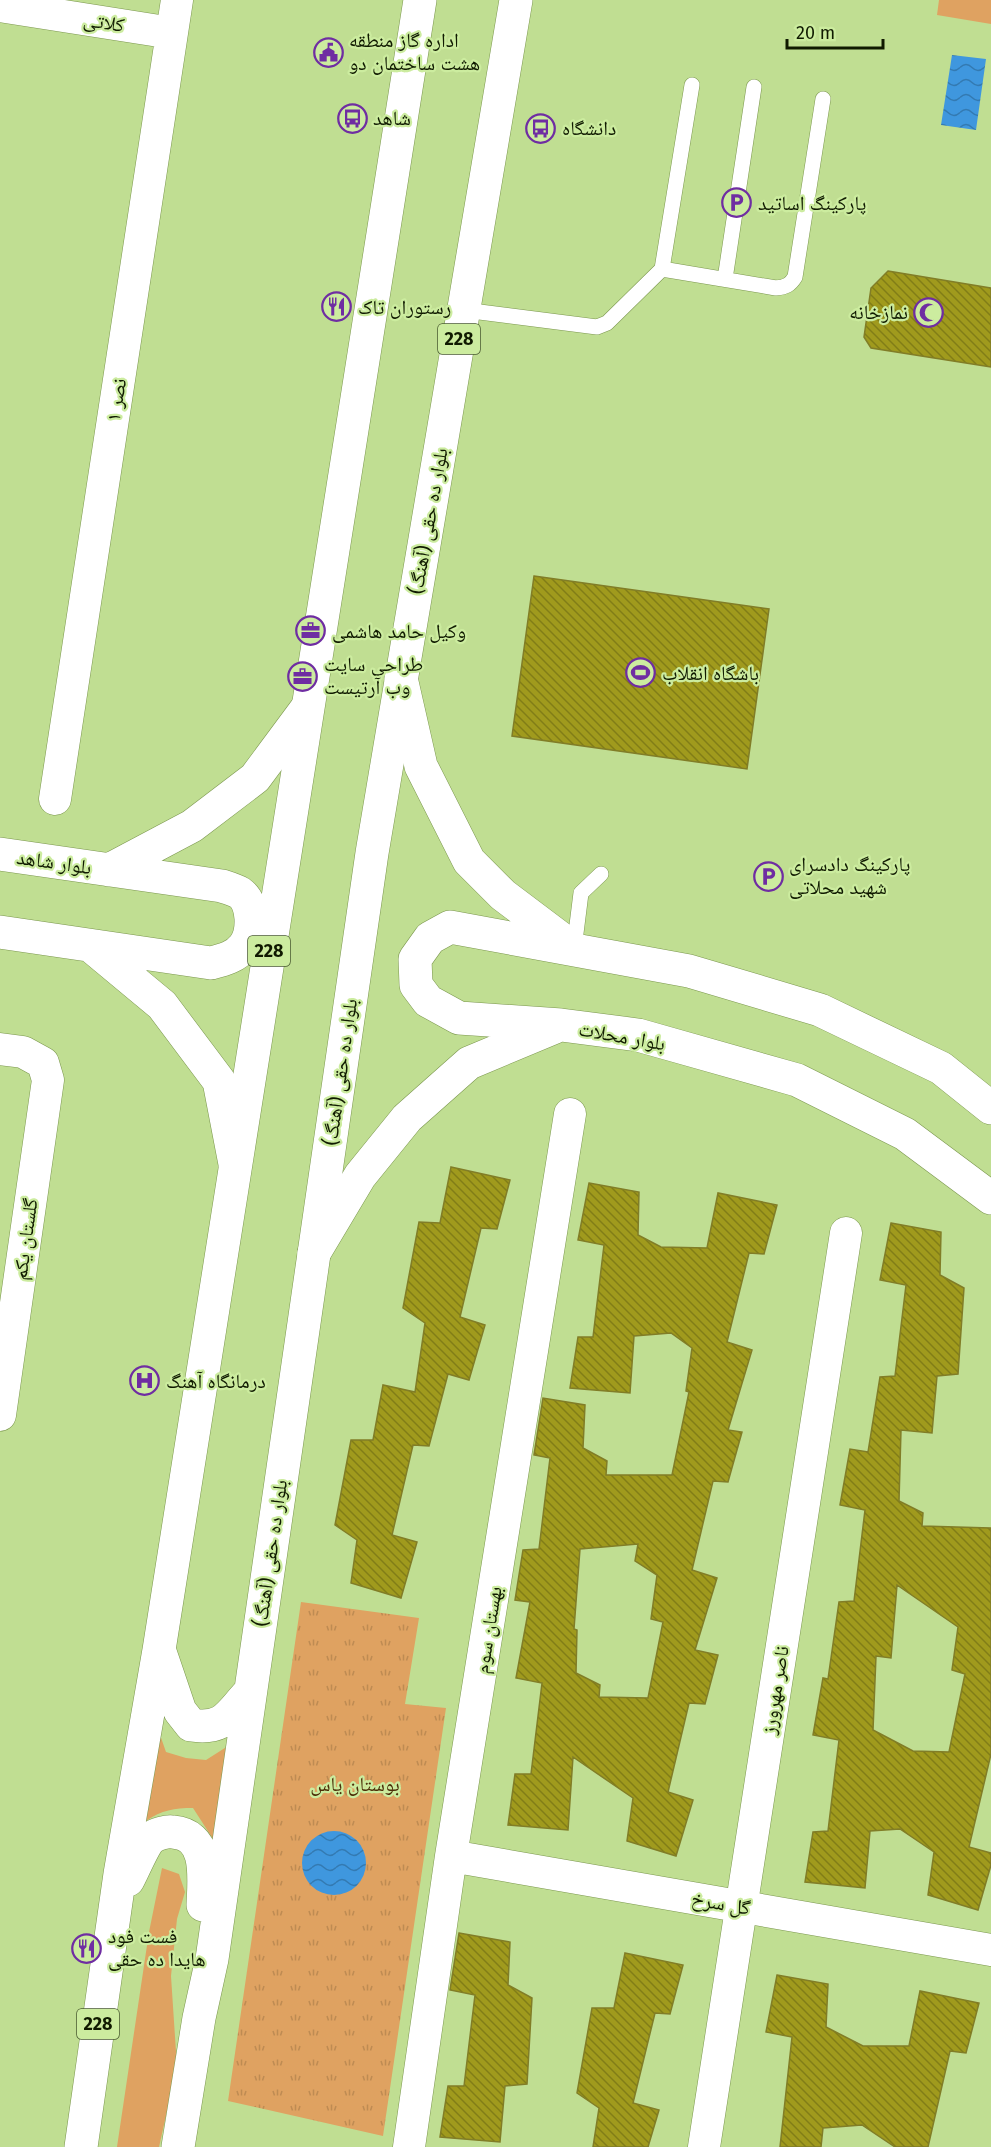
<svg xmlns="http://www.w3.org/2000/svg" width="991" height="2147" font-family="'Fira Sans','Noto Naskh Arabic',sans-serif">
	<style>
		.green { fill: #dfa261 }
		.park { fill: url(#park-tufts) }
		.water { fill: url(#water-waves) }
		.building { fill: url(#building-back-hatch); stroke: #817d27; stroke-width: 1.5; fill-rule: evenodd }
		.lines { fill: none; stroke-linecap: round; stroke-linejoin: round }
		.lane-casing { stroke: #7b974e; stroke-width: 16 }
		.street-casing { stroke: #7b974e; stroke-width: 33 }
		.secondary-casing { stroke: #7b974e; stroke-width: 34 }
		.primary-casing { stroke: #7b974e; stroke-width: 34 }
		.lane { stroke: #fff; stroke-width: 15 }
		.street { stroke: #fff; stroke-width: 32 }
		.secondary { stroke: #fff; stroke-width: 33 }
		.primary { stroke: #fff; stroke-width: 33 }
		.labels { text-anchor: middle; stroke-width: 4.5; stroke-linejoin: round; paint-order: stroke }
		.shield { fill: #ccec9f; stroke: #485930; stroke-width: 1.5 }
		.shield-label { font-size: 18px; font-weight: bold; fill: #101a00 }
		.street-label { font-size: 20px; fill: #101a00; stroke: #ccec9f }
		.poi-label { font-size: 20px; fill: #101a00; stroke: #ccec9f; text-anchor: start }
		.park-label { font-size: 20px; fill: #4c2d08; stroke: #ccec9f }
	</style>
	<defs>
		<pattern id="park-tufts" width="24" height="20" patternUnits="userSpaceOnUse" patternTransform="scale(1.5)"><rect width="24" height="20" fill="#dfa261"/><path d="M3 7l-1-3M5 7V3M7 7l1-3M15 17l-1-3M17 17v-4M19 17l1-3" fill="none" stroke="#be8b52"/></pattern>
		<pattern id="water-waves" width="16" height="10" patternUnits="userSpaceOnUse" patternTransform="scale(1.5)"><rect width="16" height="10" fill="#3f97de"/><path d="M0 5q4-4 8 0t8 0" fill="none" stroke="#337ab2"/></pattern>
		<pattern id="building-back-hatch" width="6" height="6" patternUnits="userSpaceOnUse" patternTransform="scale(1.5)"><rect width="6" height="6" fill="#a09a1d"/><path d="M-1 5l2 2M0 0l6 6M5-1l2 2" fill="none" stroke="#817d17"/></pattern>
	</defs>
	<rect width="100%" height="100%" fill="#c0de92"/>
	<path class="green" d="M939 0H991V24L937 15Z
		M159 1732 166 1752 186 1758 206 1760 228 1746 213 1839 193 1808C174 1808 162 1810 146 1821Z
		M162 1868 179 1874 185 1892 177 1919 171 1976 177 2067 159 2147H117L149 1932Z"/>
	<path class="park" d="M301 1602 419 1618 405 1704 446 1708 383 2136 228 2101Z"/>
	<path class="water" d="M952 55 986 59 976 130 941 125Z
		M302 1863a32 32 0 1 1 64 0a32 32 0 1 1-64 0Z"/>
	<path class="building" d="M888 271 991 288V367L871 348 864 337 871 288Z
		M534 576 769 609 747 769 512 736Z
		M451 1167 510 1180 497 1229 481 1228 460 1317 485 1325 469 1380 448 1374 429 1446 413 1445 392 1535 417 1542 401 1598 351 1583 357 1540 335 1525 351 1440H373L383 1385 415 1392 425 1323 403 1308 419 1222 440 1223Z
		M589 1183 639 1192 638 1235 661 1247 707 1248 718 1193 777 1205 764 1254 749 1253 727 1342 752 1350 728 1430 742 1432 728 1482 713 1481 692 1570 717 1578 695 1650 718 1655 705 1704 689 1703 668 1792 693 1800 676 1856 627 1841 633 1798 573 1757 568 1830 508 1825 515 1774H531L542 1683 516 1678 530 1602 515 1600 523 1550 539 1549 550 1458 534 1455 543 1398 585 1405 583 1448 607 1461 606 1475H672L689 1392 686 1391 692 1348 671 1333 634 1336 630 1393 570 1388 578 1337H593L604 1245 578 1240ZM638 1544 635 1561 657 1575 651 1619 663 1622 648 1698 599 1697 600 1685 576 1673 577 1630 574 1629 580 1549Z
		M891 1223 941 1232 940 1275 964 1288 958 1374 937 1376 932 1433 901 1430 899 1501 923 1513 922 1526 991 1528V1754L969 1847 991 1853V1865L978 1910 928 1895 934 1852 900 1829 870 1831 865 1888 805 1882 813 1832 828 1831 839 1740 813 1735 823 1678 828 1679 839 1602 854 1601 865 1510 840 1505 850 1449 868 1452 880 1377 895 1376 906 1285 880 1280ZM897 1585 958 1627 952 1670 965 1674 949 1752 913 1751 873 1730 876 1656 891 1658Z
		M459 1933 510 1942 508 1985 532 1998 527 2084 505 2086 500 2142 440 2137 448 2086H464L475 1995 450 1990Z
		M625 1953 683 1965 670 2014 655 2013 633 2103 659 2110 648 2147H593L599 2108 577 2093 592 2008H614Z
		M777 1975 828 1984 826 2027 863 2046H909L920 1991 979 2003 966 2053 950 2051 928 2147H895L862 2125 823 2128 821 2147H780L792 2037 766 2032Z"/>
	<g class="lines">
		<defs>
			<path id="lane" d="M662 269 776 288C786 287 790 285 795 277L823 99
				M725 279 754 87
				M464 310 597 327 607 323 662 269 692 85
				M574 949 581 893 601 874"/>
			<path id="street" d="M0 6 172 33
				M55 799 177 0
				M0 1049 23 1052 43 1063 48 1080 0 1415
				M451 1856 991 1950
				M409 2147 451 1856 570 1114
				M704 2147 846 1233"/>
			<path id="secondary" d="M401 678 421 766 469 861 503 895 568 944
				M0 854 222 886C228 888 235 890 240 893 254 903 254 933 244 946 236 957 223 960 211 963L0 932
				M109 870 192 826 255 778 307 708
				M91 946 162 1005 219 1081 235 1164
				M991 1108 941 1068 820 1010 689 971 450 927 430 938 415 959 416 985 428 1001 459 1018 561 1025 638 1035 797 1080 905 1134 991 1198
				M314 1253 360 1176 407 1118 469 1063 555 1027"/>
			<path id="primary" d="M160 1652 180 1711 191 1725C225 1730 228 1715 250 1692
				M128 1880C133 1871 144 1844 151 1838 156 1834 167 1831 173 1832 210 1835 204 1878 203 1905
				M81 2147 120 1874 159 1650 420 0
				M178 2147 199 2018 212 1959 372 853 516 0"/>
		</defs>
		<use href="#lane" class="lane-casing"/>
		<use href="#street" class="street-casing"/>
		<use href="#secondary" class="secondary-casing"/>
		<use href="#primary" class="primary-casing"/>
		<use href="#lane" class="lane"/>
		<use href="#street" class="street"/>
		<use href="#secondary" class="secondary"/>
		<use href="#primary" class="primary"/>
	</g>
	<defs>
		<symbol id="civic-ring" viewBox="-11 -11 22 22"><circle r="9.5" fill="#ccec9f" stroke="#6f2da2" stroke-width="1.5"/><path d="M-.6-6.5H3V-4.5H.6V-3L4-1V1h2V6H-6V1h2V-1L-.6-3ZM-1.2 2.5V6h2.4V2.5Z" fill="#6f2da2"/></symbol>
		<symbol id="bus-ring" viewBox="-11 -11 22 22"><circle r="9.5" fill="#ccec9f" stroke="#6f2da2" stroke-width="1.5"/><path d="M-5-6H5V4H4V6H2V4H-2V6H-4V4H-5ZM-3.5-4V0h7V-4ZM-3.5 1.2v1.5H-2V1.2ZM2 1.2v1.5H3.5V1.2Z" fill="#6f2da2"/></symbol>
		<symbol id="parking-ring" viewBox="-11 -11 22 22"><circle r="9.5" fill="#ccec9f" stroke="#6f2da2" stroke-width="1.5"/><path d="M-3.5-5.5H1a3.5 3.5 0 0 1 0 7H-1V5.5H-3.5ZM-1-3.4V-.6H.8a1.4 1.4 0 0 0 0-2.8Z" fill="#6f2da2"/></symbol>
		<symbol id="restaurant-ring" viewBox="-11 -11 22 22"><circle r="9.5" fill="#ccec9f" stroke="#6f2da2" stroke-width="1.5"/><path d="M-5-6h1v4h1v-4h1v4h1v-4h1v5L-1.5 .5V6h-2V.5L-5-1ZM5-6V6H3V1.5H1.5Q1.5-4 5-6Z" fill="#6f2da2"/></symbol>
		<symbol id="mosque-ring" viewBox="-11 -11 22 22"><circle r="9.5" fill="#ccec9f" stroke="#6f2da2" stroke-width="1.5"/><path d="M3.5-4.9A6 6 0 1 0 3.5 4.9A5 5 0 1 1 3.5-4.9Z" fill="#6f2da2"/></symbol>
		<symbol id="office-ring" viewBox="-11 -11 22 22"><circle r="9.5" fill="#ccec9f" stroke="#6f2da2" stroke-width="1.5"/><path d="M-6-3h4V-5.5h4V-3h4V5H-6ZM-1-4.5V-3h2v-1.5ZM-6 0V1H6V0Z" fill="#6f2da2"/></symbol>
		<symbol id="stadium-ring" viewBox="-11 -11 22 22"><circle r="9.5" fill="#ccec9f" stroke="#6f2da2" stroke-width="1.5"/><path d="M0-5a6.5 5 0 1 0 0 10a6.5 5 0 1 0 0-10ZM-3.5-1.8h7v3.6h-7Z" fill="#6f2da2"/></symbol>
		<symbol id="hospital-ring" viewBox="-11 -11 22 22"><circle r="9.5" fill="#ccec9f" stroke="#6f2da2" stroke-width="1.5"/><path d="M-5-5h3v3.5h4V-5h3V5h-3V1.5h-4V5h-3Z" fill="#6f2da2"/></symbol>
	</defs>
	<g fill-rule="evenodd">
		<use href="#civic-ring" x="312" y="36" width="33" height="33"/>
		<use href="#bus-ring" x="336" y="102" width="33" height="33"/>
		<use href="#bus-ring" x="524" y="112" width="33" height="33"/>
		<use href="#parking-ring" x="720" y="186" width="33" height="33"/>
		<use href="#restaurant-ring" x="320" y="290" width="33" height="33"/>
		<use href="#mosque-ring" x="912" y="296" width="33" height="33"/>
		<use href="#office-ring" x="294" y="614" width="33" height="33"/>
		<use href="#stadium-ring" x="624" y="656" width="33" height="33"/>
		<use href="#office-ring" x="286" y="660" width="33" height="33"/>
		<use href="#parking-ring" x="752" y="860" width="33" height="33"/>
		<use href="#hospital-ring" x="128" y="1364" width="33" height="33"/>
		<use href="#restaurant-ring" x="70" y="1932" width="33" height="33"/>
	</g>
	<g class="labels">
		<g class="shield">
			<rect x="438" y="324" width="42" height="30" rx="4.5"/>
			<rect x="248" y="936" width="42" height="30" rx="4.5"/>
			<rect x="77" y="2009" width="42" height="30" rx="4.5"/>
		</g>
		<g class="shield-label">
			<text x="459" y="345">228</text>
			<text x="269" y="957">228</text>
			<text x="98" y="2030">228</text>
		</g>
		<g class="street-label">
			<text transform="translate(104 22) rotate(9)" y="7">کلاتی</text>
			<text transform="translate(116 400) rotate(-81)" y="7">نصر ۱</text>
			<text transform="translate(428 521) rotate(-80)" y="7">بلوار ده حقی (آهنگ)</text>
			<text transform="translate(54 862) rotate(8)" y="7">بلوار شاهد</text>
			<text transform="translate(622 1036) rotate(10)" y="7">بلوار محلات</text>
			<text transform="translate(340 1072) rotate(-82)" y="7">بلوار ده حقی (آهنگ)</text>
			<text transform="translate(25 1239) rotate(-82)" y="7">گلستان یکم</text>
			<text transform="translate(270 1553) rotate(-82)" y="7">بلوار ده حقی (آهنگ)</text>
			<text transform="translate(488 1630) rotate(-81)" y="7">بهستان سوم</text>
			<text transform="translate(775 1690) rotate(-81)" y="7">ناصر مهرورز</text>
			<text transform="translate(721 1903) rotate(10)" y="7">گل سرخ</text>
		</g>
		<g class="poi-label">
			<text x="349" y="47">اداره گاز منطقه<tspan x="349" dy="23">هشت ساختمان دو</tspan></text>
			<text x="373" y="125">شاهد</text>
			<text x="562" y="135">دانشگاه</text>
			<text x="758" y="210">پارکینگ اساتید</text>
			<text x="358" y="314">رستوران تاک</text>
			<text x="908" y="319" text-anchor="end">نمازخانه</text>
			<text x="332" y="638">وکیل حامد هاشمی</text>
			<text x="324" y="671">طراحی سایت<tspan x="324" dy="23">وب آرتیست</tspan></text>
			<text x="662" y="680">باشگاه انقلاب</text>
			<text x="789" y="871">پارکینگ دادسرای<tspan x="789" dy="23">شهید محلاتی</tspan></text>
			<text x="166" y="1388">درمانگاه آهنگ</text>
			<text x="108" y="1943">فست فود<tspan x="108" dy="23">هایدا ده حقی</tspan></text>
		</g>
		<g class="park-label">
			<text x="355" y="1791">بوستان یاس</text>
		</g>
	</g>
	<path d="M787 39v9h96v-9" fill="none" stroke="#101a00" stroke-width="3"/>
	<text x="796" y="39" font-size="18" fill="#101a00" stroke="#ccec9f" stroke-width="4.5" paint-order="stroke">20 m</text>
</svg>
